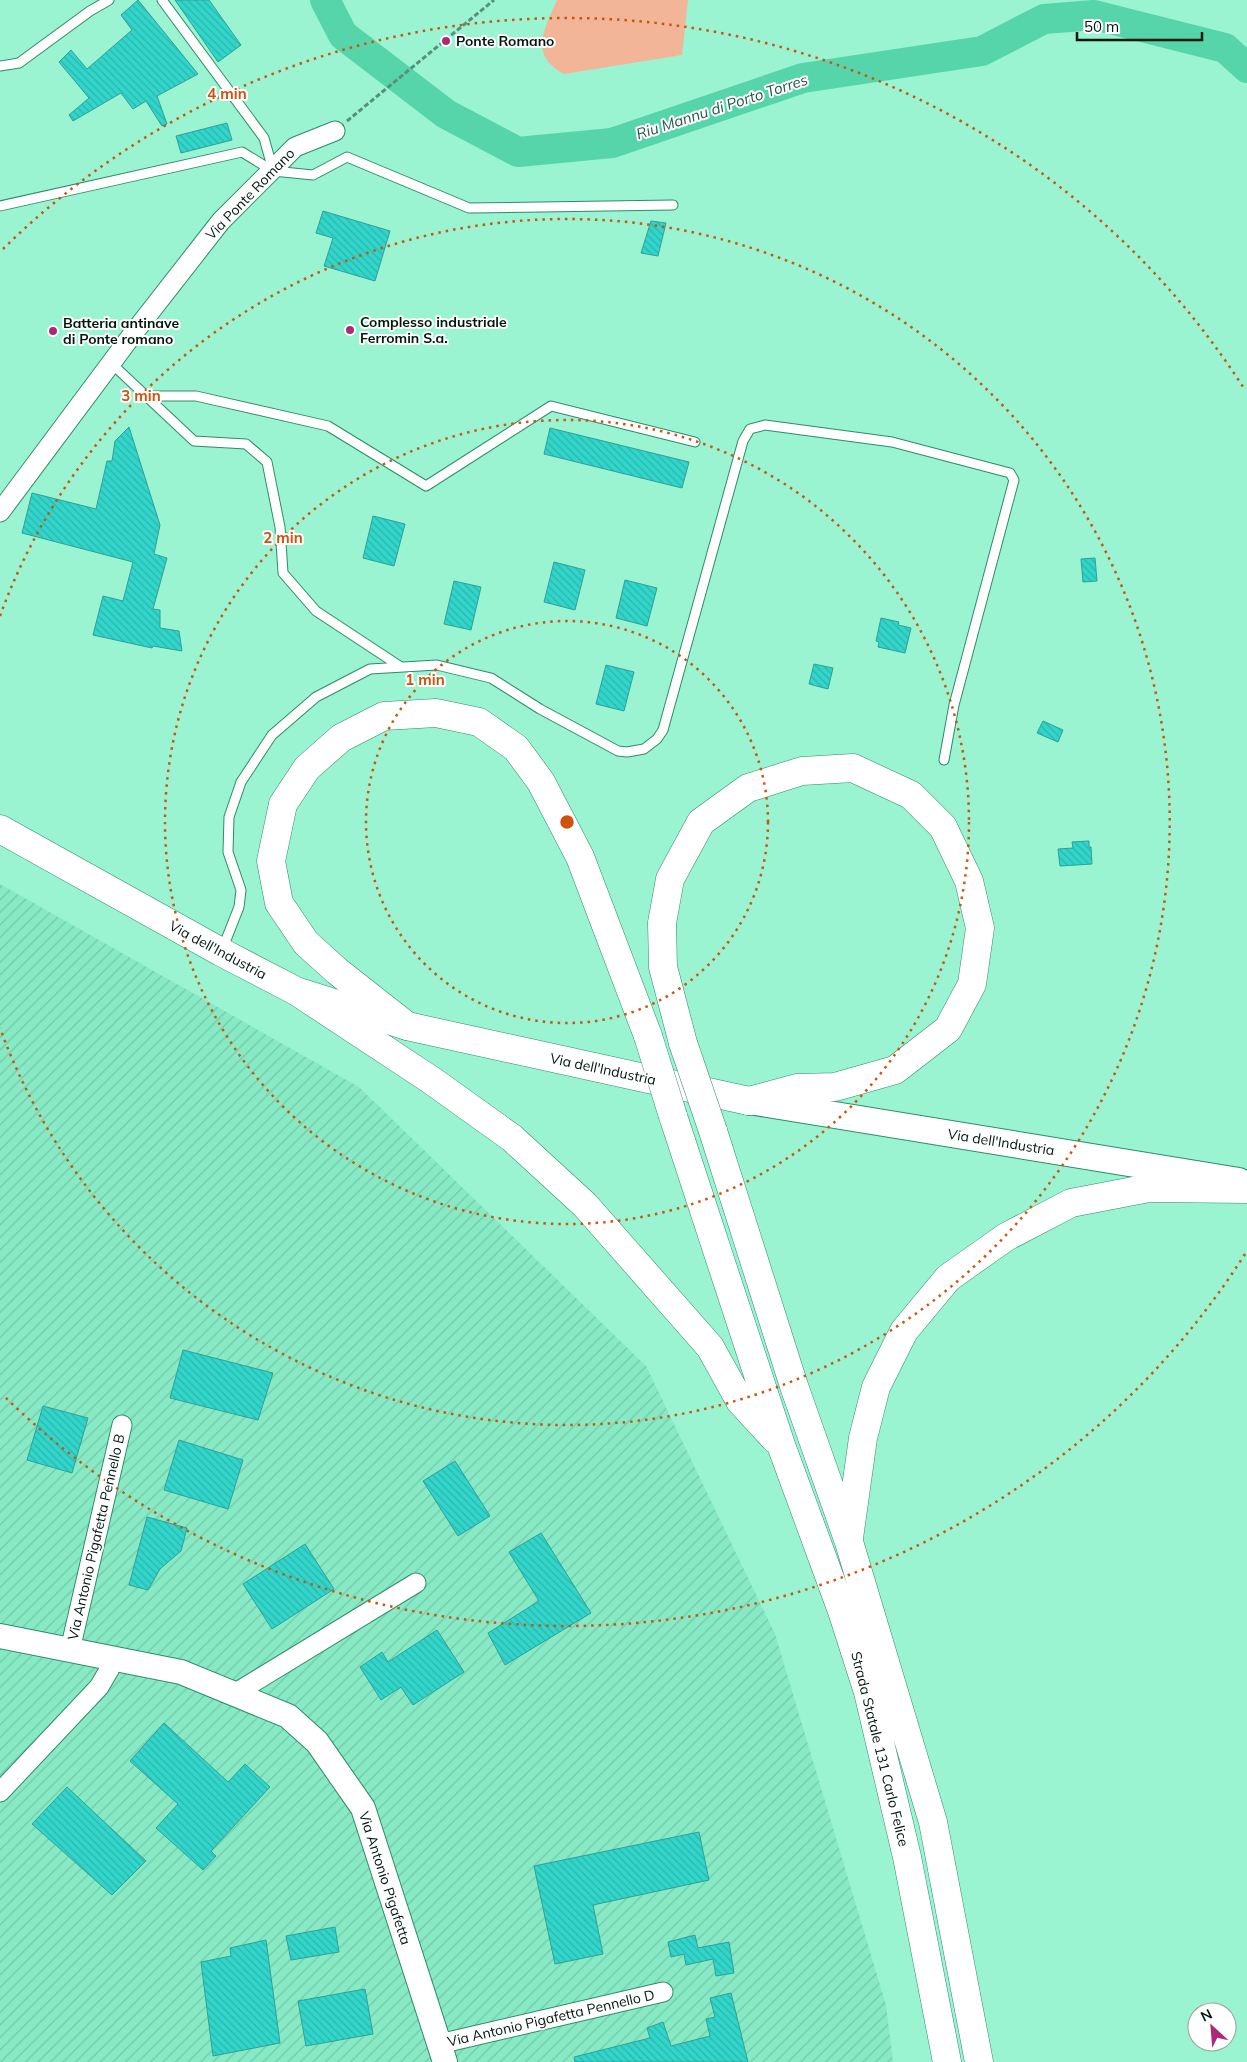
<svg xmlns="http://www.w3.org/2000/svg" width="1247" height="2062" font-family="Mulish,sans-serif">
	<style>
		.industrial { fill: url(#industrial-furrows) }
		.green { fill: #f2b597 }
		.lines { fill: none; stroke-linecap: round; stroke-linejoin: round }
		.river { stroke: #56d4aa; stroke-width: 30 }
		.building { fill: url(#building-back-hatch); stroke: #2fa098 }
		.service-casing { stroke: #2e8b6d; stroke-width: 11 }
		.minor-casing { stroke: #2e8b6d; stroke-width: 21 }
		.tertiary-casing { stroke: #2e8b6d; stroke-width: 26 }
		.secondary-casing { stroke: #2e8b6d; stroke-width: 28 }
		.primary-casing { stroke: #2e8b6d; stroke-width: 29 }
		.trunk-casing { stroke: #2e8b6d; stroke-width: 29 }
		.path { stroke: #55917a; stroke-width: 3; stroke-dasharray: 5 2.5; stroke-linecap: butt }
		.service { stroke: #fff; stroke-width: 9 }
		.minor { stroke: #fff; stroke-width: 19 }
		.tertiary { stroke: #fff; stroke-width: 24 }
		.secondary { stroke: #fff; stroke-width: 26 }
		.primary { stroke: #fff; stroke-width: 28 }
		.trunk { stroke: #fff; stroke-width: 28 }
		.trunk-bridge-casing { stroke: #2e8b6d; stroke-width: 29; stroke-linecap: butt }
		.trunk-bridge { stroke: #fff; stroke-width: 28 }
		.ring { fill: none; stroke: #d1520c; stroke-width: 2.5; stroke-dasharray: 2.5 5 }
		.poi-dot { fill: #aa2a79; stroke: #fff; stroke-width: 2 }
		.labels { text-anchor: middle; stroke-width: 4; stroke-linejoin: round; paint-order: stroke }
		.poi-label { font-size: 14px; font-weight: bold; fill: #00170e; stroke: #fff; text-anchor: start }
		.street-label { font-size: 14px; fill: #00170e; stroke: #fff }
		.water-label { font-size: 15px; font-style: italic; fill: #245745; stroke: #fff }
		.centre { fill: #d1520c; stroke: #fff; stroke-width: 2.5 }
		.ring-label { font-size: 15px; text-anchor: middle; font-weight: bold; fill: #d1520c; stroke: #fff; stroke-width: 4; stroke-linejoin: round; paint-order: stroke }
	</style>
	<defs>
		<pattern id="industrial-furrows" width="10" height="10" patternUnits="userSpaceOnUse" patternTransform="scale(1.25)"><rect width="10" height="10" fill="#87eac5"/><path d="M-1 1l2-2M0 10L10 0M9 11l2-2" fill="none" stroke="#73c8a8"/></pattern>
		<pattern id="building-back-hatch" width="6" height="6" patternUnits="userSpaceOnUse" patternTransform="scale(1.25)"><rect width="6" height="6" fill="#32d5ca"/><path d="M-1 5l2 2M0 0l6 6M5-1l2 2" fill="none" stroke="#2ab6ac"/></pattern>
	</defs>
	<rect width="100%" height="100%" fill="#9af3d1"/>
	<path class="industrial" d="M0 884 359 1087 646 1366 775 1634 886 2005 893 2062H0Z"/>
	<path class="green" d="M557 0H688L682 55 564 74C528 54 545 29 557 0Z"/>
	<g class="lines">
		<path class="river" d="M325 0 343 35 446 114 518 152 612 143 803 78 982 51 1044 19 1094 15 1225 48 1247 68"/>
	</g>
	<path class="building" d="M138 0 198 74 157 96 167 124 162 126 146 101 133 109 121 93 73 121 69 115 89 98 59 62 71 50 87 69 132 30 121 15Z
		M175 0H209L241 45 218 62Z
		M227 123 232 140 181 153 176 136Z
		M323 211 390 231 375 281 324 266 333 238 316 233Z
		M651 221 666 223 658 256 641 253Z
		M129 427 160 525 154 554 167 558 153 609 160 610V628L179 631 182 651 153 646 152 648 93 635 103 596 123 601 133 562 22 533 32 493 96 509 107 461H112L115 441Z
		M550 428 689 462 682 488 544 454Z
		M373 516 405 524 394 566 363 558Z
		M1095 558 1097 581 1083 582 1081 559Z
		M554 562 585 570 575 610 544 602Z
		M625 580 657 588 647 626 616 618Z
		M454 581 481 587 471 630 444 624Z
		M881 618 899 622 898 625 911 628 905 653 878 647 879 642 876 641Z
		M814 664 833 668 828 689 809 684Z
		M606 665 634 672 624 711 596 704Z
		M1043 721 1063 730 1058 742 1037 733Z
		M1089 841V847H1091L1092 864 1060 866 1058 849 1073 848 1072 842Z
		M183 1350 273 1373 258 1420 170 1398Z
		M43 1406 88 1418 72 1473 27 1460Z
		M179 1440 243 1460 228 1509 164 1490Z
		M455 1461 490 1516 458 1536 423 1481Z
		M147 1517 187 1528 181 1551 160 1569 148 1590 129 1585Z
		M541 1533 591 1613 505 1665 488 1633 539 1601 509 1552Z
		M305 1544 334 1589 272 1629 243 1584Z
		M437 1630 464 1672 413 1705 401 1687 381 1700 360 1667 382 1652 388 1662Z
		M164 1723 228 1782 245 1764 270 1787 211 1851 216 1856 203 1870 156 1828 178 1804 130 1761Z
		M67 1787 146 1861 112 1895 32 1824Z
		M699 1832 709 1880 593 1905 603 1954 555 1964 534 1866Z
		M335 1927 339 1952 291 1960 286 1936Z
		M695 1935 698 1948 729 1942 734 1973 716 1976 713 1959 686 1965 684 1954 671 1957 668 1942Z
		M266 1940 280 2043 213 2056 201 1962 231 1956 230 1948Z
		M365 1989 373 2034 306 2046 298 2001Z
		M731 1993 748 2062H575L574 2057 650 2038 647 2028 663 2022 671 2046 710 2036 706 2019 715 2017 710 1998Z"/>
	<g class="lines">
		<defs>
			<path id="service" d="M162 0 264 138 273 170
				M0 66 19 63 90 11 109 0
				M0 206 242 152 273 171 313 175 347 157 469 208 673 205
				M111 363 194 441 246 444 267 462 280 527 283 573 316 611 401 667
				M146 396H196L328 426 426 486 551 406 695 442
				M222 950 239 907 241 890 228 852 229 817 241 782 272 735 316 697 370 669 437 665 491 678 540 709 618 751 627 752 644 749 657 739 663 730 743 441 750 429 765 425 892 442 1010 473 1014 480 954 705 944 760"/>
			<path id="minor" d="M0 512 132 335 221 221 295 147 335 131
				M70 1650 122 1425
				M234 1694 416 1583
				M0 1792 99 1687 109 1670 114 1657
				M439 2044 663 1992"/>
			<path id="tertiary" d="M0 1636 181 1672 288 1716 317 1742 363 1808 445 2062"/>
			<path id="secondary" d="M749 1101 1239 1181"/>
			<path id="primary" d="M0 829 221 952 296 991 407 1026 749 1101"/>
			<path id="trunk" d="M296 991 431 1080 512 1138 585 1205 710 1347 740 1401 775 1439
				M407 1026 337 971 306 943 279 903 271 861 283 804 307 768 341 738 384 716 436 713 479 722 516 748 541 782 580 857 648 1036
				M683 1043 663 967 662 923 670 879 701 822 748 788 802 771 853 768 911 795 943 827 969 881 980 928 972 984 948 1029 895 1070 835 1087 797 1088 749 1101
				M673 1116 781 1445 842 1611 868 1692 907 1857 947 2062
				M713 1131 794 1386 849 1542 933 1822 979 2062
				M849 1538 863 1438 876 1387 904 1331 948 1278 1006 1237 1071 1203 1149 1188 1247 1189"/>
		</defs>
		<use href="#service" class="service-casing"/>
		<use href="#minor" class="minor-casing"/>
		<use href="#tertiary" class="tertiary-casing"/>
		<use href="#secondary" class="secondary-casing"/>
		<use href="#primary" class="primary-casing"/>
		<use href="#trunk" class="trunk-casing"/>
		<path class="path" d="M347 121 494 0"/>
		<use href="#service" class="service"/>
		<use href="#minor" class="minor"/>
		<use href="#tertiary" class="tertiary"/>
		<use href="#secondary" class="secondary"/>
		<use href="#primary" class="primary"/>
		<use href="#trunk" class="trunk"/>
		<defs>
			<path id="trunk-bridge" d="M648 1036 673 1116
				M683 1043 713 1131"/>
		</defs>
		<use href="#trunk-bridge" class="trunk-bridge-casing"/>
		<use href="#trunk-bridge" class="trunk-bridge"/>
	</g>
	<g class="ring">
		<circle cx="567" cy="822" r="201"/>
		<circle cx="567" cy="822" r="402"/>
		<path d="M0 616A603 603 0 1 1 0 1028"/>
		<path d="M1245 1254A804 804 0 0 1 3 1395M3 249A804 804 0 0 1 1245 390"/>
	</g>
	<g class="poi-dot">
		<circle cx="446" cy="41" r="5"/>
		<circle cx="350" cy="330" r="5"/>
		<circle cx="53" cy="331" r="5"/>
	</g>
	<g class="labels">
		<g class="poi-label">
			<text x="456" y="46">Ponte Romano</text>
			<text x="360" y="327">Complesso industriale<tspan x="360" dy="16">Ferromin S.a.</tspan></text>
			<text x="63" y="328">Batteria antinave<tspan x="63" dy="16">di Ponte romano</tspan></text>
		</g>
		<g class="street-label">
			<text transform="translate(250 194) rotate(-46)" y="5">Via Ponte Romano</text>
			<text transform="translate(218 950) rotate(28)" y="5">Via dell'Industria</text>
			<text transform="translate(603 1069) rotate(12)" y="5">Via dell'Industria</text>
			<text transform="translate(1001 1142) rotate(9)" y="5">Via dell'Industria</text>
			<text transform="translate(96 1537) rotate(-77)" y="5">Via Antonio Pigafetta Pennello B</text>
			<text transform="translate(880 1749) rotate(76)" y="5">Strada Statale 131 Carlo Felice</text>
			<text transform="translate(385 1878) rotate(72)" y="5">Via Antonio Pigafetta</text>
			<text transform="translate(551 2018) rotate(-13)" y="5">Via Antonio Pigafetta Pennello D</text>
		</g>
		<g class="water-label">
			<text transform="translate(722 107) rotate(-18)" y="5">Riu Mannu di Porto Torres</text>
		</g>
	</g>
	<circle cx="567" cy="822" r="8" class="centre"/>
	<g class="ring-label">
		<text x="227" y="99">4 min</text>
		<text x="141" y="401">3 min</text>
		<text x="283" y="543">2 min</text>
		<text x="425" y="685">1 min</text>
	</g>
	<g transform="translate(1212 2027) rotate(334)"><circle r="24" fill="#ffffff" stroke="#99a29f"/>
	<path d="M0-4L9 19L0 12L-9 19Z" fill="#aa2a79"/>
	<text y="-8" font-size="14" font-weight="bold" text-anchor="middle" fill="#00170e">N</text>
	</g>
	<path d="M1077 32v8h125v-8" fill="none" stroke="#00170e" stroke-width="2.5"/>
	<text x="1084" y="32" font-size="15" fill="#00170e" stroke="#ffffff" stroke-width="4" paint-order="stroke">50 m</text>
</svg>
